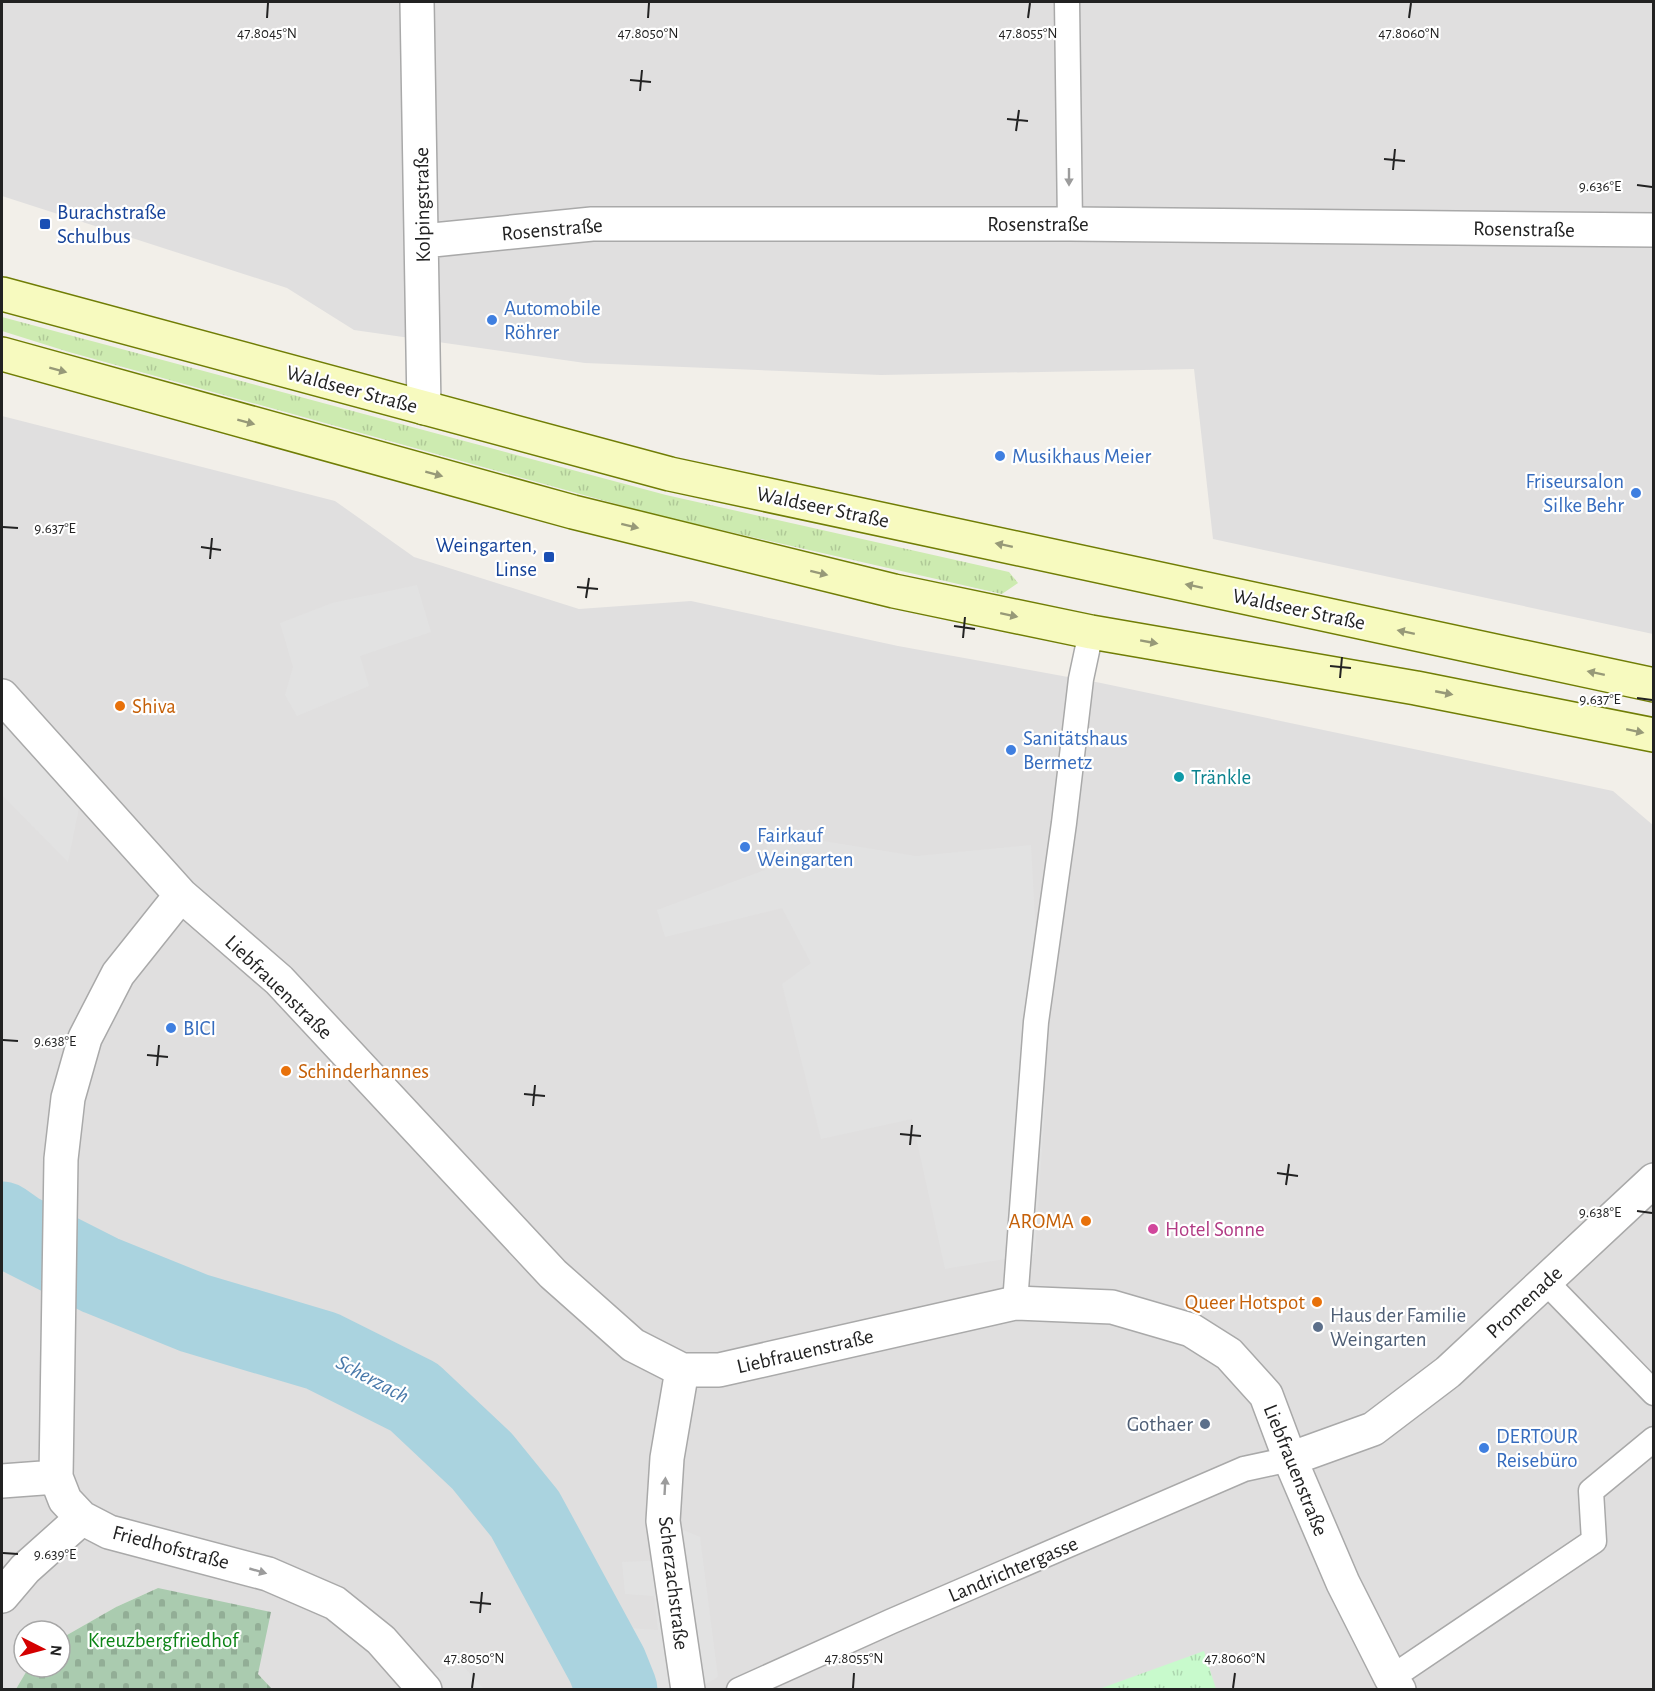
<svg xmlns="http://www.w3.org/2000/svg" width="1655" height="1691" font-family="'Alegreya Sans',sans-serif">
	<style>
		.residential { fill: #e0dfdf }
		.grass { fill: url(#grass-tufts) }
		.cemetery { fill: url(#cemetery-stones) }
		.park { fill: url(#park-tufts) }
		.parking { fill: #e2e2e2 }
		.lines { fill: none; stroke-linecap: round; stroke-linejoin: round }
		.river { stroke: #aad3df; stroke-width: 81 }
		.service-casing { stroke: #a9a9a9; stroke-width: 27 }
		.minor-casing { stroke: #a9a9a9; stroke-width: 36 }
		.secondary-casing { stroke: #707d05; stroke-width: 36 }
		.service { stroke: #fff; stroke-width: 24 }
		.minor { stroke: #fff; stroke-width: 33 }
		.secondary { stroke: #f7fabf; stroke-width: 33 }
		.oneway { fill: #9c9c9c }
		.oneway2 { fill: #979978 }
		.ticks { fill: none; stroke: #222; stroke-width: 2 }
		.transit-dot { fill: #1a4fb4; stroke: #fff; stroke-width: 2 }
		.shop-dot { fill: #3f7fe0; stroke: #fff; stroke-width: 2 }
		.food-dot { fill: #e8710a; stroke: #fff; stroke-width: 2 }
		.culture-dot { fill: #0f9aa8; stroke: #fff; stroke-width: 2 }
		.hotel-dot { fill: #d1479c; stroke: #fff; stroke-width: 2 }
		.service-dot { fill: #5c6f8a; stroke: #fff; stroke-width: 2 }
		.labels { text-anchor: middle; stroke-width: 4.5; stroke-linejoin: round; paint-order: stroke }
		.street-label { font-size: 21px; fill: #222; stroke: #fff }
		.transit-label { font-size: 21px; fill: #164399; stroke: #fff; text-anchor: start }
		.shop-label { font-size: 21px; fill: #366cbe; stroke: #fff; text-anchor: start }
		.food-label { font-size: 21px; fill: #c56008; stroke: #fff; text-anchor: start }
		.culture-label { font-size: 21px; fill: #0d838f; stroke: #fff; text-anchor: start }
		.hotel-label { font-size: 21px; fill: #b23c85; stroke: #fff; text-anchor: start }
		.service-label { font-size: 21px; fill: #4e5e75; stroke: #fff; text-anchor: start }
		.park-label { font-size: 21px; fill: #0c8416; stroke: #fff }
		.water-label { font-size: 22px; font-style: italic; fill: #4a7aab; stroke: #fff }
		.ticks-label { font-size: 15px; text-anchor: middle; fill: #222; stroke: #fff; stroke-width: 4.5; stroke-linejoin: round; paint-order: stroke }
	</style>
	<defs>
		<pattern id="grass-tufts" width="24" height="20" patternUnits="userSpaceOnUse" patternTransform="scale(1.5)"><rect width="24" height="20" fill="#cdebb0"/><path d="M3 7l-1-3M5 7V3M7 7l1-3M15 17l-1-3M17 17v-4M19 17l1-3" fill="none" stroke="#b0c997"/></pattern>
		<pattern id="cemetery-stones" width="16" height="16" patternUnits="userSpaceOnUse" patternTransform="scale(1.5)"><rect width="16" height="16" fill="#aacbaf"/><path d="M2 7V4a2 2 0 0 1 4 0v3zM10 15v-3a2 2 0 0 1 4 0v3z" fill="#92ae96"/></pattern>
		<pattern id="park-tufts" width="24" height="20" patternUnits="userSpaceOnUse" patternTransform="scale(1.5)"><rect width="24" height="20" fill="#c8facc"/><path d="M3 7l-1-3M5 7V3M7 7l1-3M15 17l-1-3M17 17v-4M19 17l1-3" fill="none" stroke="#acd6af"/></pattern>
	</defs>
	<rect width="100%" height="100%" fill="#f2efe9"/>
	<path class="residential" d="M2 2H1653V634L1213 539 1194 369 881 375 585 363 354 330 287 288 2 196Z
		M2 416 335 501 414 557 579 609 691 601 898 646 1101 683 1613 791 1654 826 1653 1689H272L258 1674 158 1588 116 1607 60 1639V1631H24V1667H29L16 1689H2Z"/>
	<path class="grass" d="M2 317 666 495 1009 572 1018 583 1002 594 656 515 69 352 2 331Z"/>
	<path class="cemetery" d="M158 1588 271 1612 258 1674 272 1689H16L29 1667H60V1639L116 1607Z"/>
	<path class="park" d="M1204 1651 1216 1689H1099Z"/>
	<path class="parking" d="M417 585 431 632 360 656 369 686 297 716 285 695 293 667 280 623 332 603Z
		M2 696 83 788 68 862 2 795Z
		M768 832 916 856 1031 845 1045 1105 1035 1254 945 1269 912 1119 821 1139 782 984 811 963 782 908 665 937 657 910 765 870Z
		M663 1521 700 1537 718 1677 698 1689H637L629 1628 658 1630 654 1596 625 1594 622 1562 669 1560Z
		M461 1664 484 1689H425L416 1679Z"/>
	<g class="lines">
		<path class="river" d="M2 1222 19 1234 100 1275 194 1313 322 1351 414 1397 482 1461 525 1514 607 1665 617 1690"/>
		<defs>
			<path id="service" d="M1067 2 1070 224
				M1545 1281 1654 1393
				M1015 1303 1036 1022 1064 823 1081 679 1091 632
				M1391 1678 1594 1541 1591 1491 1654 1439
				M739 1690 892 1621 1244 1469 1290 1459"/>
			<path id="minor" d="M417 2 424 408
				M423 241 592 224H1070L1654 230
				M2 696 181 895 279 980 553 1274 633 1345 682 1370H719L1015 1303 1112 1307 1191 1330 1229 1354 1266 1395 1290 1459 1343 1583 1391 1678 1399 1690
				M181 895 118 974 85 1038 68 1098 61 1159 56 1477 65 1500 82 1518 109 1532 268 1574 335 1603 381 1640 425 1690
				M682 1370 667 1458 663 1521 688 1690
				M1290 1459 1373 1429 1448 1372 1654 1180
				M2 1481 56 1477
				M2 1596 25 1569 82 1518"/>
			<path id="secondary" d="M2 294 670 474 1654 685
				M2 354 573 512 894 591 1091 632 1416 688 1654 735"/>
		</defs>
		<use href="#service" class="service-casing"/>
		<use href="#minor" class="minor-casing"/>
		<use href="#secondary" class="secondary-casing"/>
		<use href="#service" class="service"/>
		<use href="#minor" class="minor"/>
		<use href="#secondary" class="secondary"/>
	</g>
	<defs><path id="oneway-solid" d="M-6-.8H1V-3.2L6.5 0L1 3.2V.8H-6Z" transform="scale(1.5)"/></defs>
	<g class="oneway">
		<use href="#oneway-solid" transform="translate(1069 177) rotate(90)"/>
		<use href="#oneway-solid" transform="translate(665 1486) rotate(-87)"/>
		<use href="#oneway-solid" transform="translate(258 1571) rotate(16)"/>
	</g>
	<g class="oneway2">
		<use href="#oneway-solid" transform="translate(58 370) rotate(15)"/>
		<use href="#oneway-solid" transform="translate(246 422) rotate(15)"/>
		<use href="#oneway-solid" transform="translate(434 474) rotate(15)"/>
		<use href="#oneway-solid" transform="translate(630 526) rotate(14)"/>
		<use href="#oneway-solid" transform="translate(1004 545) rotate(-168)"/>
		<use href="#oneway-solid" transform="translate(819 573) rotate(14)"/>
		<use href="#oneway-solid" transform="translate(1194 586) rotate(-168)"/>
		<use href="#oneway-solid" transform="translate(1009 615) rotate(12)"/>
		<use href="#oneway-solid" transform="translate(1406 632) rotate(-168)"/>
		<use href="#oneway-solid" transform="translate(1149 642) rotate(10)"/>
		<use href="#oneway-solid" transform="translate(1596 673) rotate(-168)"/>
		<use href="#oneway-solid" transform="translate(1444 693) rotate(11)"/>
		<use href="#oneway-solid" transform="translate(1635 731) rotate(12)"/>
	</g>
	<path class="ticks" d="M267 18 268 3M648 18 649 3M1028 18 1030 3M1409 18 1411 3M630 80 651 82M640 91 642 70M1007 119 1028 121M1016 131 1019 110M1384 159 1405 161M1393 170 1395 149M1637 185 1652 187M3 527 18 528M201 547 221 550M210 559 212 538M577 587 598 589M586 598 589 578M954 626 975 629M963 638 965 617M1330 666 1351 668M1340 678 1342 657M1637 698 1652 700M3 1040 18 1041M147 1055 168 1057M157 1066 159 1045M524 1094 545 1096M533 1106 535 1085M900 1134 921 1136M910 1145 912 1125M1277 1173 1298 1176M1286 1185 1289 1164M1637 1211 1652 1213M3 1553 18 1554M470 1602 491 1604M480 1613 482 1592M472 1688 474 1673M853 1688 854 1673M1233 1688 1235 1673"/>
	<g class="transit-dot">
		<rect x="39" y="218" width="12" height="12" rx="3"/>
		<rect x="543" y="551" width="12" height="12" rx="3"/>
	</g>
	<g class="shop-dot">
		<circle cx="492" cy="320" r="6"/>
		<circle cx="1000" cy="456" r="6"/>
		<circle cx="1636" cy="493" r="6"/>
		<circle cx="1011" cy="750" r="6"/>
		<circle cx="745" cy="847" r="6"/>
		<circle cx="171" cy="1028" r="6"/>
		<circle cx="1484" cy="1448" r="6"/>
	</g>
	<g class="food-dot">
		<circle cx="120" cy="706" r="6"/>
		<circle cx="286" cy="1071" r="6"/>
		<circle cx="1086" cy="1221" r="6"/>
		<circle cx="1317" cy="1302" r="6"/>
	</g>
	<circle class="culture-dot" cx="1179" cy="777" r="6"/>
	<circle class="hotel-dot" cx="1153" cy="1229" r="6"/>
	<g class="service-dot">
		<circle cx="1318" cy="1327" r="6"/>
		<circle cx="1205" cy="1424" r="6"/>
	</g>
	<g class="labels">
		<g class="street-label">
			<text transform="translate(422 205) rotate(-91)" y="7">Kolpingstraße</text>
			<text x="1038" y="231">Rosenstraße</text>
			<text transform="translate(552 229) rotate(-5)" y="7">Rosenstraße</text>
			<text transform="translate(1524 229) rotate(1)" y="7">Rosenstraße</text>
			<text transform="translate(352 389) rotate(15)" y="7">Waldseer Straße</text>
			<text transform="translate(823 507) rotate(12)" y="7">Waldseer Straße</text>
			<text transform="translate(1299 609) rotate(12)" y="7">Waldseer Straße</text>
			<text transform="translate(279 987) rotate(44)" y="7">Liebfrauenstraße</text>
			<text transform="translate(1524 1302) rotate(-43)" y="7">Promenade</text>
			<text transform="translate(805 1351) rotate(-13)" y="7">Liebfrauenstraße</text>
			<text transform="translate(1296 1470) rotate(68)" y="7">Liebfrauenstraße</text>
			<text transform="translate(171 1547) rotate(15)" y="7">Friedhofstraße</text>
			<text transform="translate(1013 1569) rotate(-23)" y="7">Landrichtergasse</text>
			<text transform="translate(674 1583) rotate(83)" y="7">Scherzachstraße</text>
		</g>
		<g class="transit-label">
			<text x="57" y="219">Burachstraße<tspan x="57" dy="24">Schulbus</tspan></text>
			<text x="537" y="552" text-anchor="end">Weingarten,<tspan x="537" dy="24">Linse</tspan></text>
		</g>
		<g class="shop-label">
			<text x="504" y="315">Automobile<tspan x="504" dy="24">Röhrer</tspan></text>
			<text x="1012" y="463">Musikhaus Meier</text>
			<text x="1624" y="488" text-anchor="end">Friseursalon<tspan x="1624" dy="24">Silke Behr</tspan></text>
			<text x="1023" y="745">Sanitätshaus<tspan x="1023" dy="24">Bermetz</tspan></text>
			<text x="757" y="842">Fairkauf<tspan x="757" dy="24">Weingarten</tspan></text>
			<text x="183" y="1035">BICI</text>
			<text x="1496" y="1443">DERTOUR<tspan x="1496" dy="24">Reisebüro</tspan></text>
		</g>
		<g class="food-label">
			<text x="132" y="713">Shiva</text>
			<text x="298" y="1078">Schinderhannes</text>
			<text x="1074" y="1228" text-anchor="end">AROMA</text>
			<text x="1305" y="1309" text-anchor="end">Queer Hotspot</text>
		</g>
		<g class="culture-label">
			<text x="1191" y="784">Tränkle</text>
		</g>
		<g class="hotel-label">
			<text x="1165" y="1236">Hotel Sonne</text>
		</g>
		<g class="service-label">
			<text x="1330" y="1322">Haus der Familie<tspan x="1330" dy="24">Weingarten</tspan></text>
			<text x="1193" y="1431" text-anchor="end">Gothaer</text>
		</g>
		<g class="park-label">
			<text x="163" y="1647">Kreuzbergfriedhof</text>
		</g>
		<g class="water-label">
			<text transform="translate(373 1378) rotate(28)" y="8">Scherzach</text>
		</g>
	</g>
	<g class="ticks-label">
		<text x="267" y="38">47.8045°N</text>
		<text x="648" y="38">47.8050°N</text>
		<text x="1028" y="38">47.8055°N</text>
		<text x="1409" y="38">47.8060°N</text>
		<text x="1600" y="191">9.636°E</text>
		<text x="55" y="533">9.637°E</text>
		<text x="1600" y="704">9.637°E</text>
		<text x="55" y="1046">9.638°E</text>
		<text x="1600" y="1217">9.638°E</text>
		<text x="55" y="1559">9.639°E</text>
		<text x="474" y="1663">47.8050°N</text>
		<text x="854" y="1663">47.8055°N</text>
		<text x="1235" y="1663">47.8060°N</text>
	</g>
	<rect width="1655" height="1691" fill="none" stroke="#222222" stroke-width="6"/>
	<g transform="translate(42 1649) rotate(96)"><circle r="28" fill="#ffffff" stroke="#a7a7a7" stroke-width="1.5"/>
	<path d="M0-4.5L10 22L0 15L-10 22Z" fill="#d40000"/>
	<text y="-9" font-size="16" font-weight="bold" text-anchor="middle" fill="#222222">N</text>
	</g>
</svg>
